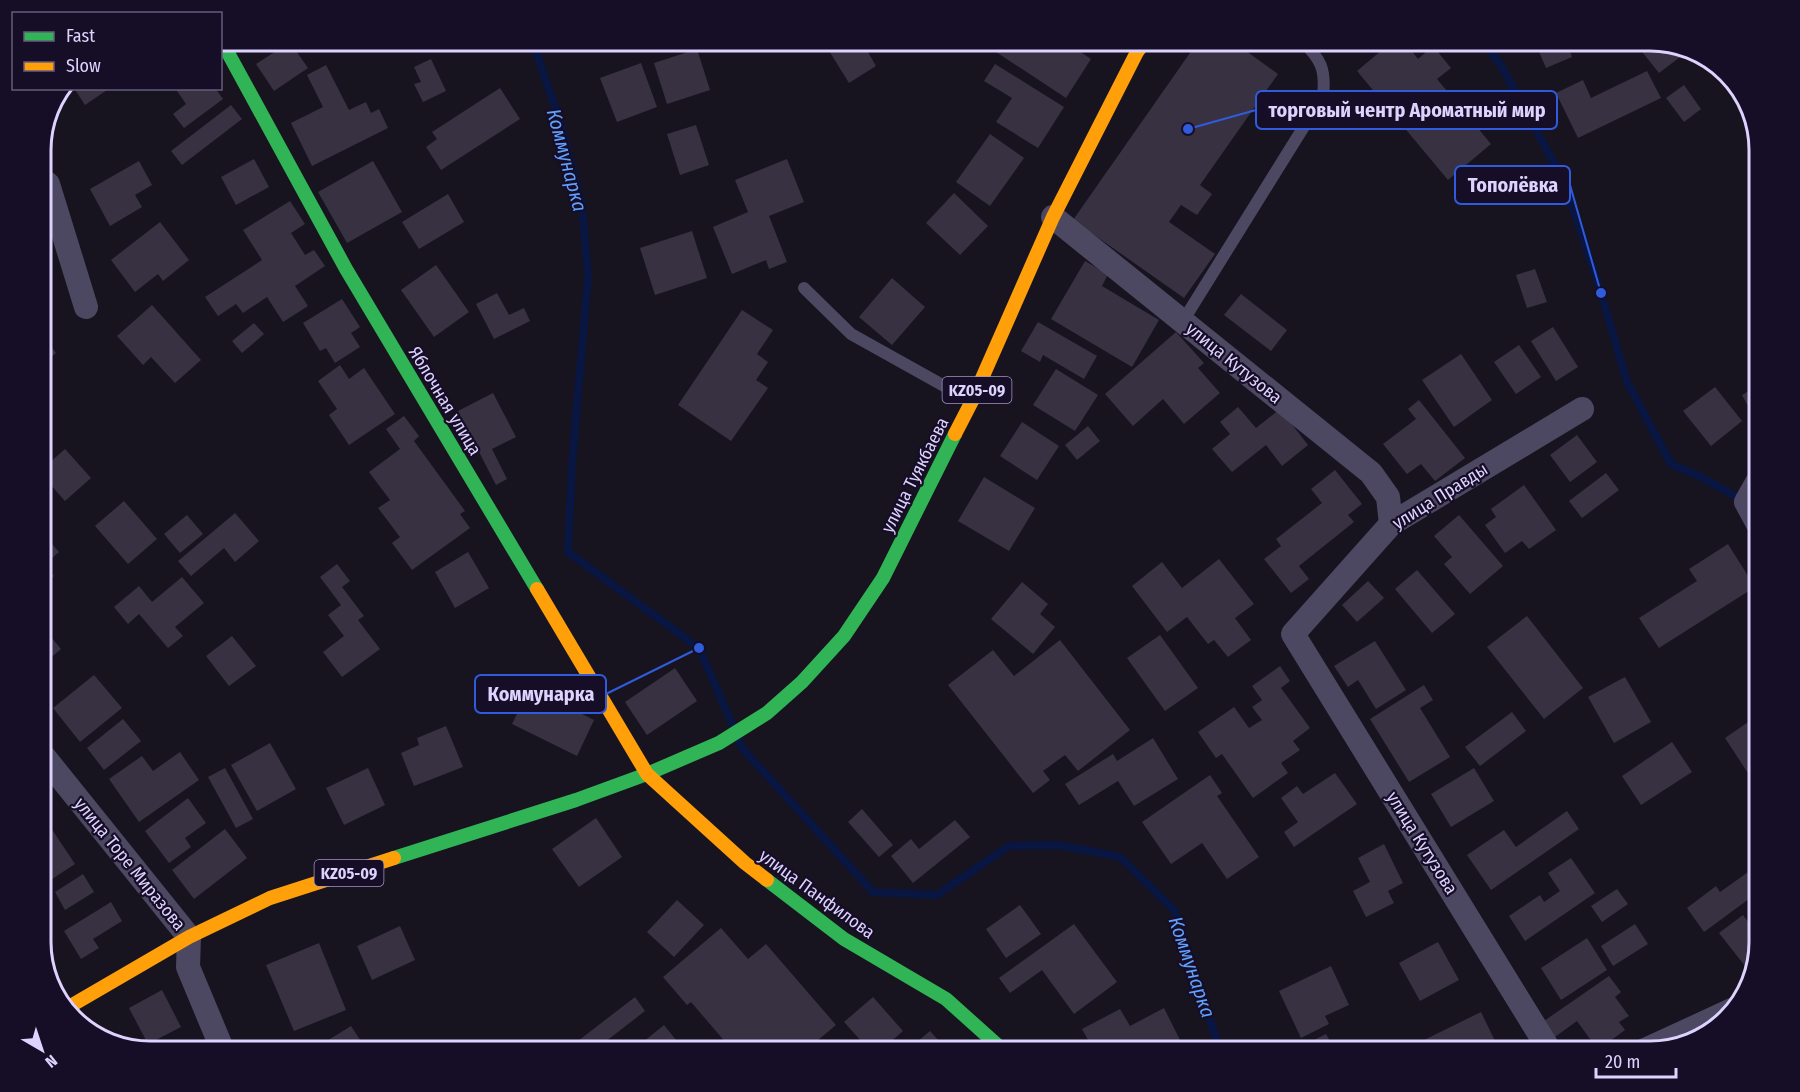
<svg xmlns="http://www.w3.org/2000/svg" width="1800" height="1092" font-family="'Fira Sans Condensed',sans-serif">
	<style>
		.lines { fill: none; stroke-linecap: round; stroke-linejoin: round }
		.stream { stroke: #091642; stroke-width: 8 }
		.building { fill: #373142 }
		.lane { stroke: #4d4861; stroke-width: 12 }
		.street { stroke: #4d4861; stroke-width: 24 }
		.fast { stroke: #30b455; stroke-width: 14 }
		.slow { stroke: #ff9f0a; stroke-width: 14 }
		.labels { text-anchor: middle; stroke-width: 4.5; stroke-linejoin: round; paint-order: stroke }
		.shield { fill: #150e26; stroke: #a297be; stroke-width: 1.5 }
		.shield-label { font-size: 16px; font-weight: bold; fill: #ded2ff }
		.street-label { font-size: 18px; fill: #ded2ff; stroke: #150e26 }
		.water-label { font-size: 20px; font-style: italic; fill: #60a0ff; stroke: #150e26 }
		.rim { fill: none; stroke: #ded2ff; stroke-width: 3 }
		.leader { fill: none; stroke: #305bdc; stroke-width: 2 }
		.callout-dot { fill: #305bdc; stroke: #150e26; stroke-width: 2 }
		.callout { fill: #150e26; stroke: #305bdc; stroke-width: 2 }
		.callout-label { font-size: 20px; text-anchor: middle; font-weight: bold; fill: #ded2ff }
	</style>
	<rect width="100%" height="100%" fill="#171420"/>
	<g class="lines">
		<path class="stream" d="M532 40 560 122 582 204 588 277 572 463 568 552 699 648 733 726
			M1482 40 1500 64 1565 183 1601 293 1627 382 1671 464 1703 478 1744 501
			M738 738 742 748 873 892 937 895 1009 846 1059 845 1120 857 1175 911 1220 1051"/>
	</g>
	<path class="building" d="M325 40H339L328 46Z
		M443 40H458L446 47Z
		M835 40H861L876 66 849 83 826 46Z
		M999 40H1063L1091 59 1066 98 993 50Z
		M1199 40H1231L1278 74 1200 185 1212 194 1197 215 1181 205 1169 222 1215 254 1184 298 1073 220Z
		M1394 40H1403L1418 59 1433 46 1451 68 1437 79 1491 144 1448 180 1357 71Z
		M1534 40H1583L1585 45 1570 51 1572 57 1546 68Z
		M1639 40H1650L1688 51 1659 73 1635 43Z
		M290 42 308 68 274 91 256 64Z
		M697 49 710 90 667 104 654 63Z
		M431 59 446 91 423 102 414 84 421 82 414 67Z
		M641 63 657 107 617 122 600 78Z
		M995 64 1064 107 1038 148 996 122 1012 98 984 81Z
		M326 65 349 110 366 102 371 113 379 109 388 128 312 166 291 123 323 107 307 75Z
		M1647 71 1661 98 1578 138 1556 93 1583 80 1591 98Z
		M1684 85 1701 109 1684 122 1666 98Z
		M74 88H110L85 105Z
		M175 88H215L223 99 184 128 173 114 186 104Z
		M500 88 520 119 441 170 426 147 437 139 432 132Z
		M231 105 242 119 182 165 171 151Z
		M696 125 709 165 680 175 667 134Z
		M990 134 1024 158 990 206 956 182Z
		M254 159 269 187 236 205 221 177Z
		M787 159 804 202 769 216 787 262 769 269 766 260 732 274 713 227 748 212 735 180Z
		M139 161 152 185 135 195 142 207 110 226 90 189Z
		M373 161 402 212 347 243 318 192Z
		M954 193 988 226 960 255 926 223Z
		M448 194 464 222 419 249 402 222Z
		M290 201 305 224 291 233 305 255 314 250 325 266 295 286 308 306 283 322 267 297 243 313 236 304 218 316 205 297 262 260 243 230Z
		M1759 212V228L1757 229 1751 216Z
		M160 222 189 260 163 281 158 274 135 292 111 260Z
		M692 231 707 278 655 295 640 248Z
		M1085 261 1108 274 1102 286 1159 320 1132 367 1051 319Z
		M436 265 469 312 434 337 401 290Z
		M1535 269 1547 302 1527 308 1516 275Z
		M892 278 925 307 892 345 859 317Z
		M497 293 509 315 524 308 530 321 494 339 476 304Z
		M1241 294 1287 330 1271 351 1224 315Z
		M342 299 360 327 351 333 360 347 335 363 326 348 320 351 303 323Z
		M152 305 201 360 175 383 151 357 143 365 117 336Z
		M742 310 773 330 757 354 768 362 756 380 768 388 731 441 678 405Z
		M1038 322 1097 356 1084 379 1043 355 1040 362 1021 351Z
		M254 323 264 334 242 353 232 341Z
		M1553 327 1578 367 1556 381 1531 341Z
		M1176 332 1204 363 1198 368 1220 393 1184 424 1163 399 1133 426 1105 394Z
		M41 333 56 353 41 365Z
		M1519 345 1541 377 1516 394 1494 362Z
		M1461 354 1492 400 1454 427 1422 380Z
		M340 365 349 379 364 368 395 414 349 445 329 415 337 409 318 381Z
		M1056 369 1098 395 1075 431 1033 405Z
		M1759 385V426L1742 395Z
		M1715 387 1742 421 1711 446 1683 411Z
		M493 393 516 437 492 449 507 479 496 485 458 411Z
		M1419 400 1465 458 1435 481 1421 464 1407 474 1383 444 1416 419 1408 409Z
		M1238 407 1256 428 1280 409 1308 445 1282 466 1266 445 1232 472 1212 449 1230 434 1220 422Z
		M404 416 419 436 414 441 465 511 460 514 470 528 412 570 392 543 400 537 378 508 390 500 369 472 400 449 386 429Z
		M1022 422 1059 446 1037 480 1000 456Z
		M1088 426 1100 441 1077 460 1065 445Z
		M1577 435 1597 462 1570 482 1550 455Z
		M65 449 91 478 65 501 41 474V470Z
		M1335 470 1362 504 1348 515 1354 522 1299 566 1309 579 1291 593 1264 559 1281 546 1276 539 1322 503 1311 489Z
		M1606 473 1619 490 1582 518 1569 501Z
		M984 477 1035 508 1009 551 958 521Z
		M1524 485 1556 530 1529 549 1522 541 1505 553 1485 525 1496 517 1491 509Z
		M124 501 157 539 128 564 95 526Z
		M235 513 259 541 235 562 224 548 191 576 178 561Z
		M187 515 203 534 180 553 164 534Z
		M1459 515 1503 566 1470 594 1444 564 1452 557 1434 536Z
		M44 535 59 552 44 565 54 576 41 588V538Z
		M1728 544 1755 587 1659 648 1639 618 1697 581 1689 569Z
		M468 552 489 588 455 608 435 572Z
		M1219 559 1254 604 1235 618 1251 640 1228 657 1214 640 1208 644 1187 617 1167 632 1132 586 1162 562 1182 588Z
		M337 564 350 581 342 587 364 616 358 620 380 649 342 677 323 652 344 636 328 615 341 605 320 577Z
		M1417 570 1455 614 1432 633 1395 589Z
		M182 577 204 603 175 627 183 636 168 648 139 614 128 624 114 607 139 586 152 602Z
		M1368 581 1384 598 1357 622 1342 605Z
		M1022 582 1048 604 1040 614 1055 627 1033 654 991 619Z
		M1527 616 1583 688 1544 719 1487 647Z
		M41 625 61 649 41 666Z
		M1160 635 1198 688 1165 711 1127 658Z
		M232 636 256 666 229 686 206 656Z
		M1060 640 1130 730 1078 771 1065 755 1043 771 1050 780 1033 793 948 685 993 650 1014 676Z
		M1375 641 1406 690 1376 709 1358 680 1348 687 1334 666Z
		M1280 666 1290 681 1281 688 1310 728 1293 741 1300 750 1281 763 1288 773 1253 798 1222 754 1216 758 1198 732 1234 707 1249 728 1262 720 1252 707 1262 700 1252 686Z
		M675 668 697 701 647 735 625 702Z
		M94 675 122 708 80 742 53 708Z
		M1625 677 1651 722 1614 743 1588 697Z
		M1424 685 1433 700 1420 708 1450 757 1409 782 1370 719Z
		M530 688 594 720 577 756 512 724Z
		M1512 712 1526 731 1480 766 1465 747Z
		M1754 718 1759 726V790L1725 738Z
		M123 719 141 741 104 770 87 748Z
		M446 726 463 767 414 786 401 753 419 745 417 738Z
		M1153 738 1178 779 1134 806 1118 781 1079 805 1065 784 1113 754 1117 761Z
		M1672 742 1692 772 1641 805 1622 776Z
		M270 743 296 789 257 811 231 765Z
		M180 752 199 780 139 822 109 779 142 756 153 771Z
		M225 768 253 819 236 828 208 777Z
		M368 768 385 805 344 825 326 788Z
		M1474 768 1494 801 1451 827 1431 794Z
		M1335 773 1357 804 1294 847 1284 832 1298 822 1281 798 1297 786 1303 794Z
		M1210 775 1222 793 1217 796 1259 857 1227 879 1202 843 1171 864 1142 822Z
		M188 798 206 823 185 838 191 847 169 863 145 831Z
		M862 809 893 845 879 857 848 822Z
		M1567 811 1579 829 1491 890 1467 855 1504 830 1516 847Z
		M596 818 622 857 579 887 552 849Z
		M955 820 970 837 913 883 891 856 911 839 919 849Z
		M51 828 75 864 43 885 41 881V834Z
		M225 829 247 858 194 899 172 870Z
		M1384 844 1403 883 1388 891 1394 903 1366 917 1353 891 1370 882 1358 858Z
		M1571 858 1595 893 1525 941 1509 916 1540 895 1544 902 1560 891 1548 873Z
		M1751 870 1759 882V905L1753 896 1704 932 1687 908 1716 886 1720 892Z
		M83 874 94 892 65 910 55 892Z
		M1617 889 1628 904 1602 922 1591 906Z
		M677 900 704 925 674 957 647 932Z
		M111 902 122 921 93 939 99 948 81 959 64 931Z
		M1020 905 1041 934 1006 958 986 929Z
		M1743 915 1758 935 1759 934V942L1755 959 1745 966 1719 933Z
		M1074 924 1117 982 1074 1014 1042 970 1010 993 999 978Z
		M1635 924 1648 944 1613 966 1601 946Z
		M400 926 415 960 372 980 357 946Z
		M721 928 748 959 766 944 836 1025 805 1051H795L789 1045 781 1051H733L691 1002 687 1005 663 977Z
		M1587 938 1607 970 1561 1000 1541 968Z
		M1438 942 1459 980 1420 1001 1399 963Z
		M319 943 346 1010 294 1031 266 965Z
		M1331 966 1349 1005 1325 1016 1329 1024 1301 1038 1279 991Z
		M1609 976 1621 992 1615 997 1629 1016 1619 1022 1625 1030 1598 1050 1577 1021 1555 1037 1544 1021Z
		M162 990 181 1027 148 1044 129 1008Z
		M635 997 645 1011 605 1042 608 1045 600 1051H565Z
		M873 997 903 1031 880 1051H870L844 1022Z
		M1164 1008 1180 1040 1158 1051H1094L1082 1029 1120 1009 1130 1026Z
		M1481 1012 1496 1043 1477 1051H1430L1424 1040Z
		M664 1025 685 1051H632Z
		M351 1026 366 1049 363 1051H316L314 1049Z
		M930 1031 948 1051H906Z
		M1326 1034 1335 1050 1343 1045 1347 1051H1292Z
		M1408 1043 1411 1051H1389Z"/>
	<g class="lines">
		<path class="lane" d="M804 288 851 334 971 401
			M1183 321 1323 96C1326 69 1321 59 1301 40"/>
		<path class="street" d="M41 179 48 184 86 307
			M1053 217 1371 473 1388 497 1391 524
			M1759 479 1746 502 1759 526
			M41 753 189 937 188 967 223 1051
			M1550 1051 1293 634 1391 524 1582 409
			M1643 1051 1732 1010"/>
		<path class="fast" d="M221 40 346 269 537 589
			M394 858 576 800 647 774 719 743 767 713 802 682 844 636 883 578 955 434
			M767 880 844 939 946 999 1004 1051"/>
		<path class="slow" d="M955 434 972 401 1053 217 1137 52 1146 40
			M537 589 647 774 745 863 767 880
			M67 1008 189 937 270 898 394 858"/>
	</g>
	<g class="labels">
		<g class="shield">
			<rect x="942.5" y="377" width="69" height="26" rx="4.5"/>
			<rect x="314.5" y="860" width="69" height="26" rx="4.5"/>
		</g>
		<g class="shield-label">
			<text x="977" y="396">KZ05-09</text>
			<text x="349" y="879">KZ05-09</text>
		</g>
		<g class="street-label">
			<text transform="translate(1234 363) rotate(39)" y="6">улица Кутузова</text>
			<text transform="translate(445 401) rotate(59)" y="6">Яблочная улица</text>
			<text transform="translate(915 475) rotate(-63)" y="6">улица Туякбаева</text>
			<text transform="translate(1440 496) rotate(-32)" y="6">улица Правды</text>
			<text transform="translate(1422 843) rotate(58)" y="6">улица Кутузова</text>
			<text transform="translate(130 864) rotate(51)" y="6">улица Торе Миразова</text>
			<text transform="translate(817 894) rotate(36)" y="6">улица Панфилова</text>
		</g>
		<g class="water-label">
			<text transform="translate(567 160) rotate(75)" y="7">Коммунарка</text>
			<text transform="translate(1192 967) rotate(71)" y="7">Коммунарка</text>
		</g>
	</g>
	<path d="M0 0H1800V1092H0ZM150 51H1650A99 99 0 0 1 1749 150V942A99 99 0 0 1 1650 1041H150A99 99 0 0 1 51 942V150A99 99 0 0 1 150 51Z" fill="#150e26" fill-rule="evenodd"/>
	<path class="rim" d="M150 51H1650A99 99 0 0 1 1749 150V942A99 99 0 0 1 1650 1041H150A99 99 0 0 1 51 942V150A99 99 0 0 1 150 51Z"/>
	<path class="leader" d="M1188 129L1256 110M1601 293L1570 185M699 648L606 694"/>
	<g class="callout-dot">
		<circle cx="1188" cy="129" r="6"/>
		<circle cx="1601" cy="293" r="6"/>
		<circle cx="699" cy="648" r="6"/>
	</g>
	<g class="callout">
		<rect x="1256" y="91" width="301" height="38" rx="6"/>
		<rect x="1455" y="166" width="115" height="38" rx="6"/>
		<rect x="475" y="675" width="131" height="38" rx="6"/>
	</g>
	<g class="callout-label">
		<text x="1407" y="117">торговый чентр Ароматный мир</text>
		<text x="1513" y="192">Тополёвка</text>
		<text x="541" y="701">Коммунарка</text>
	</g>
	<rect x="12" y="12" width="210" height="78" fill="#150e26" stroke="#655c7d" stroke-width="1.5"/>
	<rect x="24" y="32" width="30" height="9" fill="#30b455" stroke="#655c7d" stroke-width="1.5"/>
	<text x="66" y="42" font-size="18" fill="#ded2ff">Fast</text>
	<rect x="24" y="62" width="30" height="9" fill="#ff9f0a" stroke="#655c7d" stroke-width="1.5"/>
	<text x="66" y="72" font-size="18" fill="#ded2ff">Slow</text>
	<g transform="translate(42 1050) rotate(141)" stroke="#150e26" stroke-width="4.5" paint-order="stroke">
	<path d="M0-4.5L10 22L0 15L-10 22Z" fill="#ded2ff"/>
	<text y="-9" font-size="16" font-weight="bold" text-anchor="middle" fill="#ded2ff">N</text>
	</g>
	<path d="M1596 1068v9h80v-9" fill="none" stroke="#ded2ff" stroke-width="3"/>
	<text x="1605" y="1068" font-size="18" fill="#ded2ff" stroke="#150e26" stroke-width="4.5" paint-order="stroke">20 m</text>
</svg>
